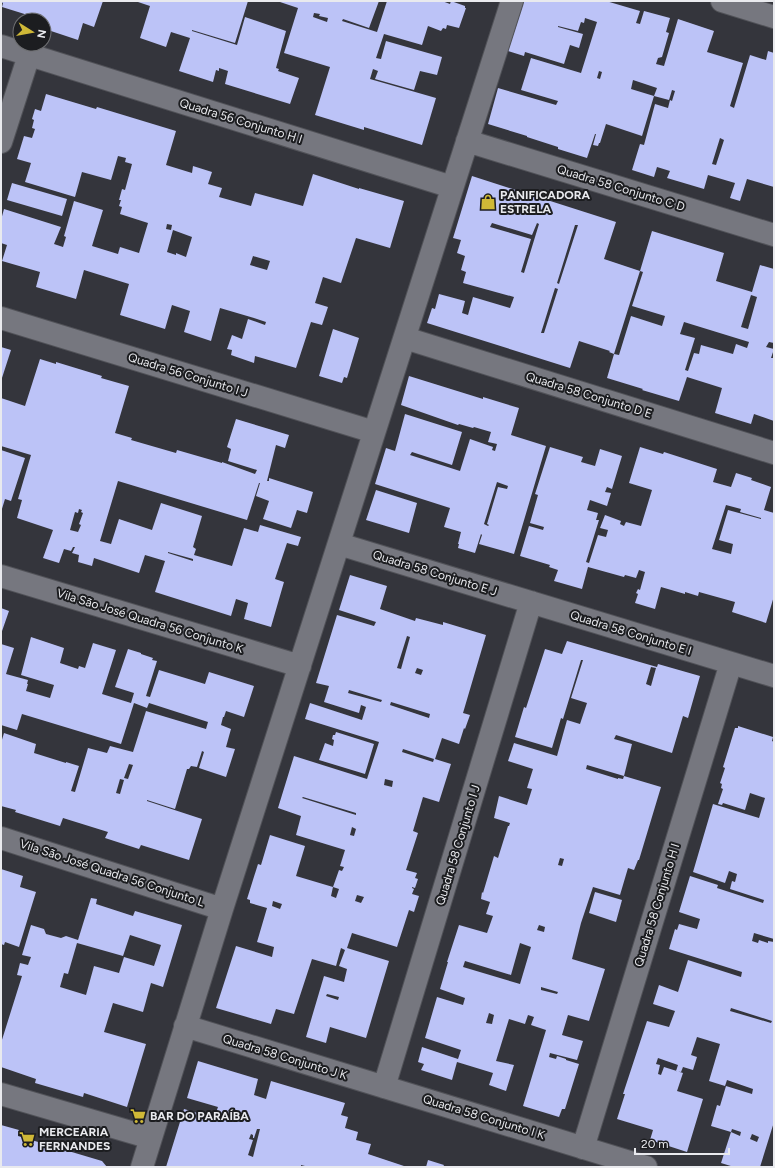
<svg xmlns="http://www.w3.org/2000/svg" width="775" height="1168" font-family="Figtree,sans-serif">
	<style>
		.building { fill: #bcc3f7; fill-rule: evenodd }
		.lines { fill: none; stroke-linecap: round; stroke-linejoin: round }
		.street-casing { stroke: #515258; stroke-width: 24 }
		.street { stroke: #76777f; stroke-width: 22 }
		.labels { text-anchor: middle; stroke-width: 4; stroke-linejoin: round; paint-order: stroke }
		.street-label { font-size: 12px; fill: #e9eaee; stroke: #1c1d20 }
		.poi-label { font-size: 12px; font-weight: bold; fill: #e9eaee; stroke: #1c1d20; text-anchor: start }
	</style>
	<rect width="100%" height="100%" fill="#34353c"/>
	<path class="building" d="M1 1H103L94 27 83 23 78 40 45 29 47 21 2 7 3 3 1 2Z
		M135 1H248L235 43 192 30V31L237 45 245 17 286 31 276 68 279 69 278 71 299 78 290 104 225 84 228 71 219 68V71L216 70 213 82 179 71 190 38 171 32 166 47 140 38 150 6Z
		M277 1H379L369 28 343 19 342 21 377 32 387 1H442L450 4 451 1 465 6V8H466L459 28 447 25 446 29 443 28 441 31 428 26 422 45 384 34 376 58 381 59 386 41 442 57 437 75 420 71 414 90 375 79 378 71 373 69 370 79 436 98 422 145 364 127V130L315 115 330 67 284 53 298 8ZM314 13 320 14 319 16 328 18 327 22 313 17Z
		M524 1H606L640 11 636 23 640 24 644 11 670 18 666 32 669 33 662 57 658 58 656 64 664 66 678 19 714 31 707 52 743 63 730 106 734 108 750 55 766 60 768 51 774 53V187L747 179 740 201 730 198 735 183 708 175 704 189 667 178 670 171 657 167 654 177 632 170 640 144 644 145 655 104 668 108 670 100 672 101 675 91 672 90 669 100 654 96 642 136 606 124 600 143H599L598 146 593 145 596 134H595L587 158 558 149V147L527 137V136L488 124 498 88 556 105 558 101 521 90 531 58 581 73 597 22 585 18 584 23 581 22 578 31 558 26V27L583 34 579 48 570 45 564 64 525 52 524 56 508 51ZM599 71 602 72 600 79 597 78ZM633 80 657 88 654 96 631 89ZM720 138 724 140 716 165 712 164Z
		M46 94 96 109 97 107 176 131 166 165 192 173 193 166 212 172 208 184 222 188 219 197 251 206 255 193 303 206 313 174 359 189V188L404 201 390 248 356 238 341 283 323 277 315 303 328 307 322 325 311 322 296 368 255 356 254 363 231 355 232 350 227 349 232 335 242 339 248 319 265 325 266 322 254 318 220 308 211 341 184 332 190 311 172 305 165 329 120 315 129 284 84 270 76 299 36 287 40 272 2 261 7 245 1 243V220L4 209 61 227 54 244 63 247 66 237 64 236 74 201 103 210 92 246 118 254 120 247 139 253 148 223 120 214 122 207 119 206 121 200H119L122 189 125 190 132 164 125 162 126 158 118 156 111 180 82 172 75 197 25 182 31 163 17 159 24 136 32 138 35 129 32 128 34 120 32 119 35 109 41 111ZM167 224 172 225 171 230 166 229ZM173 230 192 237 186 257 176 253V255L167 252ZM253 256 270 261 267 270 250 265Z
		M472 176 616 222 604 259 640 271 652 231 724 253 716 281 752 292 760 265 774 269V343L769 342 766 347 774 349 771 358H774V421L754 414 751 424 715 413 722 388 687 377 679 401 642 390 643 389 607 378 614 354 609 352 610 351 579 341 570 368 427 323 432 308 435 309 439 294 465 301 462 313 468 315 473 297 510 308 514 297 463 283 466 272 461 270 465 256 457 253 461 240 453 238ZM492 223 532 235 537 223 539 224 524 273 521 272 531 239 490 227ZM575 225H578L559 284 557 283ZM640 271 643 272 632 306 665 316 662 326 631 316 619 355 614 354ZM555 288 558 289 544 333H541ZM751 295 757 297 748 329 741 327ZM684 322 749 342 747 348 736 344 733 354 701 345 699 354 694 353 688 371 685 370 695 338 680 334Z
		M12 183 67 199 62 216 7 200Z
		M333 329 359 338 347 378 344 377 342 383 319 376Z
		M1 347 11 350 1 381Z
		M40 359 56 364V362L102 376 101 378 129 386 115 433 132 438 131 440 176 453 177 450 222 463V462L255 474 257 470 228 461 231 449 227 447 236 419 289 435 285 448 276 445 267 481H269V478L313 492 307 513 297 510 291 528 263 519 269 501 256 496 260 483H259L247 520 118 481 100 541 111 544 119 519 152 530 161 503 202 516 193 547 196 549 194 555 232 566 244 528 258 532 260 525 301 537 298 546 287 543 275 579 284 582 271 627 244 619 248 603 236 599 231 616 155 592 165 561 145 555 139 573 94 558 92 566 78 562 79 555 72 553 75 547H73L71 551 64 549 59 563 43 558 53 530 17 518 22 500 18 499 31 455 1 446V398L25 406ZM79 509 82 510 81 512 83 513 79 524 81 525 78 532 70 530 75 512 78 513ZM168 552 193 559V561L168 553Z
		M409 376 483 399V397L519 408 511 435 546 446 514 554 479 544 482 535 481 534 475 553 458 548 459 544H458L461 532 444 527 450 508 375 484 386 448 395 451 405 414 462 432 452 465 412 452 410 455 460 471 470 439 493 447 492 450 495 451 497 444 488 442 491 432 474 427 473 428 459 424 458 425 401 405ZM497 482 508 486 507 489 498 487 487 524 489 525 488 526 484 524Z
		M550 447 583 457 581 462 595 466 600 449 622 456 612 489 607 487 605 492 611 493 607 506 590 500 587 510 598 513 596 520H599L586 562 589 563 598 535 606 537 608 530 600 528 605 515 621 521 620 524 624 526 626 522 641 526 652 490 629 483 640 447 663 454 664 452 717 469 713 482 731 487 736 473 752 478 751 480 771 487 764 510 774 513V596L766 623 732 612 735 602 699 592 698 596 685 592V594L661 587 655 609 635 603 638 594 636 593 638 589 640 590 645 572 639 570 636 578 625 575 624 577 588 567 582 589 554 581 558 570 549 567 550 565 520 556 529 526 543 530 544 527 530 523 538 495 535 494ZM726 505 741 509 740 512 761 518V519L728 510 719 540 733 544 731 554 712 549Z
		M1 450 25 458 11 501 5 499 1 512Z
		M376 490 417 503 409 533 366 520Z
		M350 575 387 586 380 609 415 621 416 618 443 625V622L486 635 463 713 470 715 465 729 464 728 459 744 442 738 435 759 451 764 439 802 423 797 413 831 418 833 406 870 417 873 415 878 418 879 415 888 412 887V888L414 889 412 894 419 896 414 912 409 910 397 947 352 933 347 948 389 961 366 1038 330 1027 326 1043 306 1037 324 976 344 982 347 969 339 966 345 950 341 948 336 966 312 959 294 1014 276 1009 271 1024 216 1008 236 946 272 957 274 947 257 942 267 908 250 903V900L247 899 258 864 261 865 270 835 305 846 296 876 333 887 339 870 342 871 344 867 340 866 345 850 296 835 301 816 278 808 294 756 367 779 379 742 305 719 310 703 362 720 366 707 361 705 359 713 324 702 329 686 316 683 337 615 374 626 376 622 339 610ZM407 636 410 637 401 669 397 668ZM417 668 423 670 421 675 415 673ZM349 690 382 700 381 702 348 693ZM391 702 430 714 429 718 390 705ZM403 749 434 759 433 762 402 752ZM385 779 393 781 392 787 384 785ZM303 797 356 813V815L302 798ZM352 827 356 829 354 836 350 835ZM333 887 339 889 336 898 331 896ZM357 895 364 897 361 903 355 901ZM273 901 282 904 280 909 272 906ZM327 994 339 997 338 1000 326 996Z
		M1 608 9 611 1 634Z
		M31 637 64 648 60 663 78 669 79 666 85 668 93 643 116 650 102 694 131 703 134 693 115 687 128 649 141 653V654L153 658 152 660 157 661 146 696 150 697 159 670 205 684 209 672 254 686 244 717 226 711 224 717H223L221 725 231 729 226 747 235 749 226 777 199 768 204 752 202 751 197 767 191 766 189 769H187L175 809 147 800V801L202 819 189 860 141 845 139 849 105 838 108 832 63 818 60 826 15 812 16 810 1 806V743L4 733 36 744 34 753 66 763V762L79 766 71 791 75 792 88 748 107 753 110 746 133 752 146 711 206 729 208 722 149 703 147 708 134 703 121 744 22 714 17 730 1 725V644L14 648 6 674 28 680 27 684H28L26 691 50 698 54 685 21 675ZM129 764 133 765 128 779 124 778ZM120 779 124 780 120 794 116 793Z
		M567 641 657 667 658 664 700 676 688 718 683 716 672 753 616 735 614 739 632 744 624 776 661 787 639 860H638L634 870 628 868 620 895 593 887 581 923 572 959 605 969 589 1021 568 1015 562 1035 583 1041 577 1060 550 1053 549 1057 556 1059 557 1056 566 1059V1060L579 1064 565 1109H562L559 1117 523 1106 546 1030 531 1025 534 1017 528 1015 525 1024 509 1019 496 1061 514 1065 506 1091 489 1085 493 1073 457 1062 452 1080 421 1070 424 1064 418 1062 422 1047 458 1059 461 1050 425 1038 437 997 463 1005 465 998 440 989 448 962H447L459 925 487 933 493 916 486 914 490 902 481 899 482 892 483 893 494 856 498 858 508 826H509L510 823 494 818 499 796 527 805 532 789 527 788 533 769 508 761 514 743 557 756 567 720 580 724 587 703 571 698 583 660H581L563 719 561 718 552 748 515 737 524 707 526 708 545 649 562 654ZM651 667 656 668 651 686 646 684ZM587 765 624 776 623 779 618 778V779L586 769ZM560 858 564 859 562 866 558 865ZM539 925 545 927 544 932 537 930ZM520 943 531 947 520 984 463 967 465 961 511 975ZM541 987 558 992 557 994 541 990ZM489 1013 494 1015 492 1024 486 1023Z
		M738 726 773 737 772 741 774 742V939L754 933 752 941 758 943 759 940 768 943V941L774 942V1122L760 1167H734L721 1163 731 1132 711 1126 717 1105 720 1106 726 1086 752 1094 753 1089 727 1080 725 1086 709 1081 720 1044 697 1037 691 1055 697 1057 693 1070 683 1067 681 1072 676 1071 678 1065 658 1058 656 1064 660 1065 658 1074 661 1075 664 1067 683 1073 677 1091 703 1099 687 1152 650 1140 653 1130 617 1119 625 1094H623L647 1021 669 1027 675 1011 653 1004 659 985 678 992 688 960 741 977 742 972 669 949 675 929 677 930 679 924 697 929 700 919 679 912 690 876 718 885 717 888 763 903 764 900 730 889 732 881 735 882 737 874 729 871 725 883 693 872 713 804 759 818 765 798 750 793 745 810 723 803 722 805 718 804 723 789 721 788 722 784 720 783 725 768 723 767 735 728H738ZM731 1008 772 1021 771 1023 730 1011ZM732 1129 741 1132 740 1136 731 1132ZM752 1134 759 1137 757 1142 750 1139Z
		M336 732 374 744 365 774 319 760 325 743 333 746 334 740 332 739 333 735H335Z
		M1 869 23 876 20 887 36 892 19 947 5 942 4 945 1 944Z
		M595 892 622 900 616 922 589 913Z
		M91 898 97 899 96 904 133 916 135 911 182 925 163 987 151 983 143 1012 113 1003 104 1032 146 1044 127 1107 84 1093 83 1097 35 1083 36 1079 1 1067V1043L22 976 17 975 20 963 28 965 31 957 22 955 31 925 44 929 46 934 61 938 66 936 78 940ZM130 935 161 945 154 966 124 957 119 973 94 966 86 995 60 987 64 973 68 974 77 943 123 956Z
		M198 1061 258 1079 254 1095 266 1099 271 1081 345 1103 341 1115 348 1117 345 1128 358 1132 356 1140 371 1144 368 1154 407 1167H305V1166L301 1165V1167H166L184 1109 214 1118 218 1107 187 1098ZM257 1129H260L253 1157 248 1155 253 1140 249 1139 251 1134 253 1135V1138H254Z
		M1 1125 19 1130 18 1136 102 1161 107 1167H1Z
		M428 1160 444 1165 443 1167H426Z"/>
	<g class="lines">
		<defs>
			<path id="street" d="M722 1 774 17
				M1 46 452 187
				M467 141 774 235
				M1 142 29 55
				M1 318 374 432
				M405 338 774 453
				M339 544 774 676
				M1 576 300 666
				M1 838 222 909
				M185 1026 646 1167
				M384 1087 531 602
				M1 1094 151 1138
				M583 1148 731 663
				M142 1167 222 909 512 1"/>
		</defs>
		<use href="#street" class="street-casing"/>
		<use href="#street" class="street"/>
	</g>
	<defs>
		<symbol id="shop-bare" viewBox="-9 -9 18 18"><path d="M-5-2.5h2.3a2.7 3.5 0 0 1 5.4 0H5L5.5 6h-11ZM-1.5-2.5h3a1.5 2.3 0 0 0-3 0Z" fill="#cfb837" stroke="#1c1d20" stroke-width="2.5" paint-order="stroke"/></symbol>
		<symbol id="supermarket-bare" viewBox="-9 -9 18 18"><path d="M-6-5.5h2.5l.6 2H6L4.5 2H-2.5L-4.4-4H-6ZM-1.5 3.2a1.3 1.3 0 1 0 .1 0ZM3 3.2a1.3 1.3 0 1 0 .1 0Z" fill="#cfb837" stroke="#1c1d20" stroke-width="2.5" paint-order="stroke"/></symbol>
	</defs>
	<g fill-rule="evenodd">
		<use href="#shop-bare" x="477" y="191" width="22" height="22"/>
		<use href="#supermarket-bare" x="127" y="1105" width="22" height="22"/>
		<use href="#supermarket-bare" x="16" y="1128" width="22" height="22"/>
	</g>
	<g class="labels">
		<g class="street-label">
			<text transform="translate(241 121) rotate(17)" y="4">Quadra 56 Conjunto H I</text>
			<text transform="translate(621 188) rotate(17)" y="4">Quadra 58 Conjunto C D</text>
			<text transform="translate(188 375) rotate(17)" y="4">Quadra 56 Conjunto I J</text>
			<text transform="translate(589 395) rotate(17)" y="4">Quadra 58 Conjunto D E</text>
			<text transform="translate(435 573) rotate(17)" y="4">Quadra 58 Conjunto E J</text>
			<text transform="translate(150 621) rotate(17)" y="4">Vila São José Quadra 56 Conjunto K</text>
			<text transform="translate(631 633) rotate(17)" y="4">Quadra 58 Conjunto E I</text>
			<text transform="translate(458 845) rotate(-73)" y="4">Quadra 58 Conjunto I J</text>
			<text transform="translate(112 873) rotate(18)" y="4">Vila São José Quadra 56 Conjunto L</text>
			<text transform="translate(657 905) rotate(-73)" y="4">Quadra 58 Conjunto H I</text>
			<text transform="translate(285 1057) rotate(17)" y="4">Quadra 58 Conjunto J K</text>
			<text transform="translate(484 1117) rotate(17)" y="4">Quadra 58 Conjunto I K</text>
		</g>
		<g class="poi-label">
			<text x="500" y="199">PANIFICADORA<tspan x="500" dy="14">ESTRELA</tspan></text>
			<text x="150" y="1120">BAR DO PARAÍBA</text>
			<text x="39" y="1136">MERCEARIA<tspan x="39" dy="14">FERNANDES</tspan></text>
		</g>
	</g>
	<rect width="775" height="1168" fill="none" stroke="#e9eaee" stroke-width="4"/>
	<g transform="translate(32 32) rotate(101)"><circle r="19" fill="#1c1d20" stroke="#6e6f72"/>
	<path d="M0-3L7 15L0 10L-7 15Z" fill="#cfb837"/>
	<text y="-6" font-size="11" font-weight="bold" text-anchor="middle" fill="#e9eaee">N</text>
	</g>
	<path d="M635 1148v6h94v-6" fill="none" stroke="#e9eaee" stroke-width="2"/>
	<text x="641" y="1148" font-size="12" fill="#e9eaee" stroke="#1c1d20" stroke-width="3" paint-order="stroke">20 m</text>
</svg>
